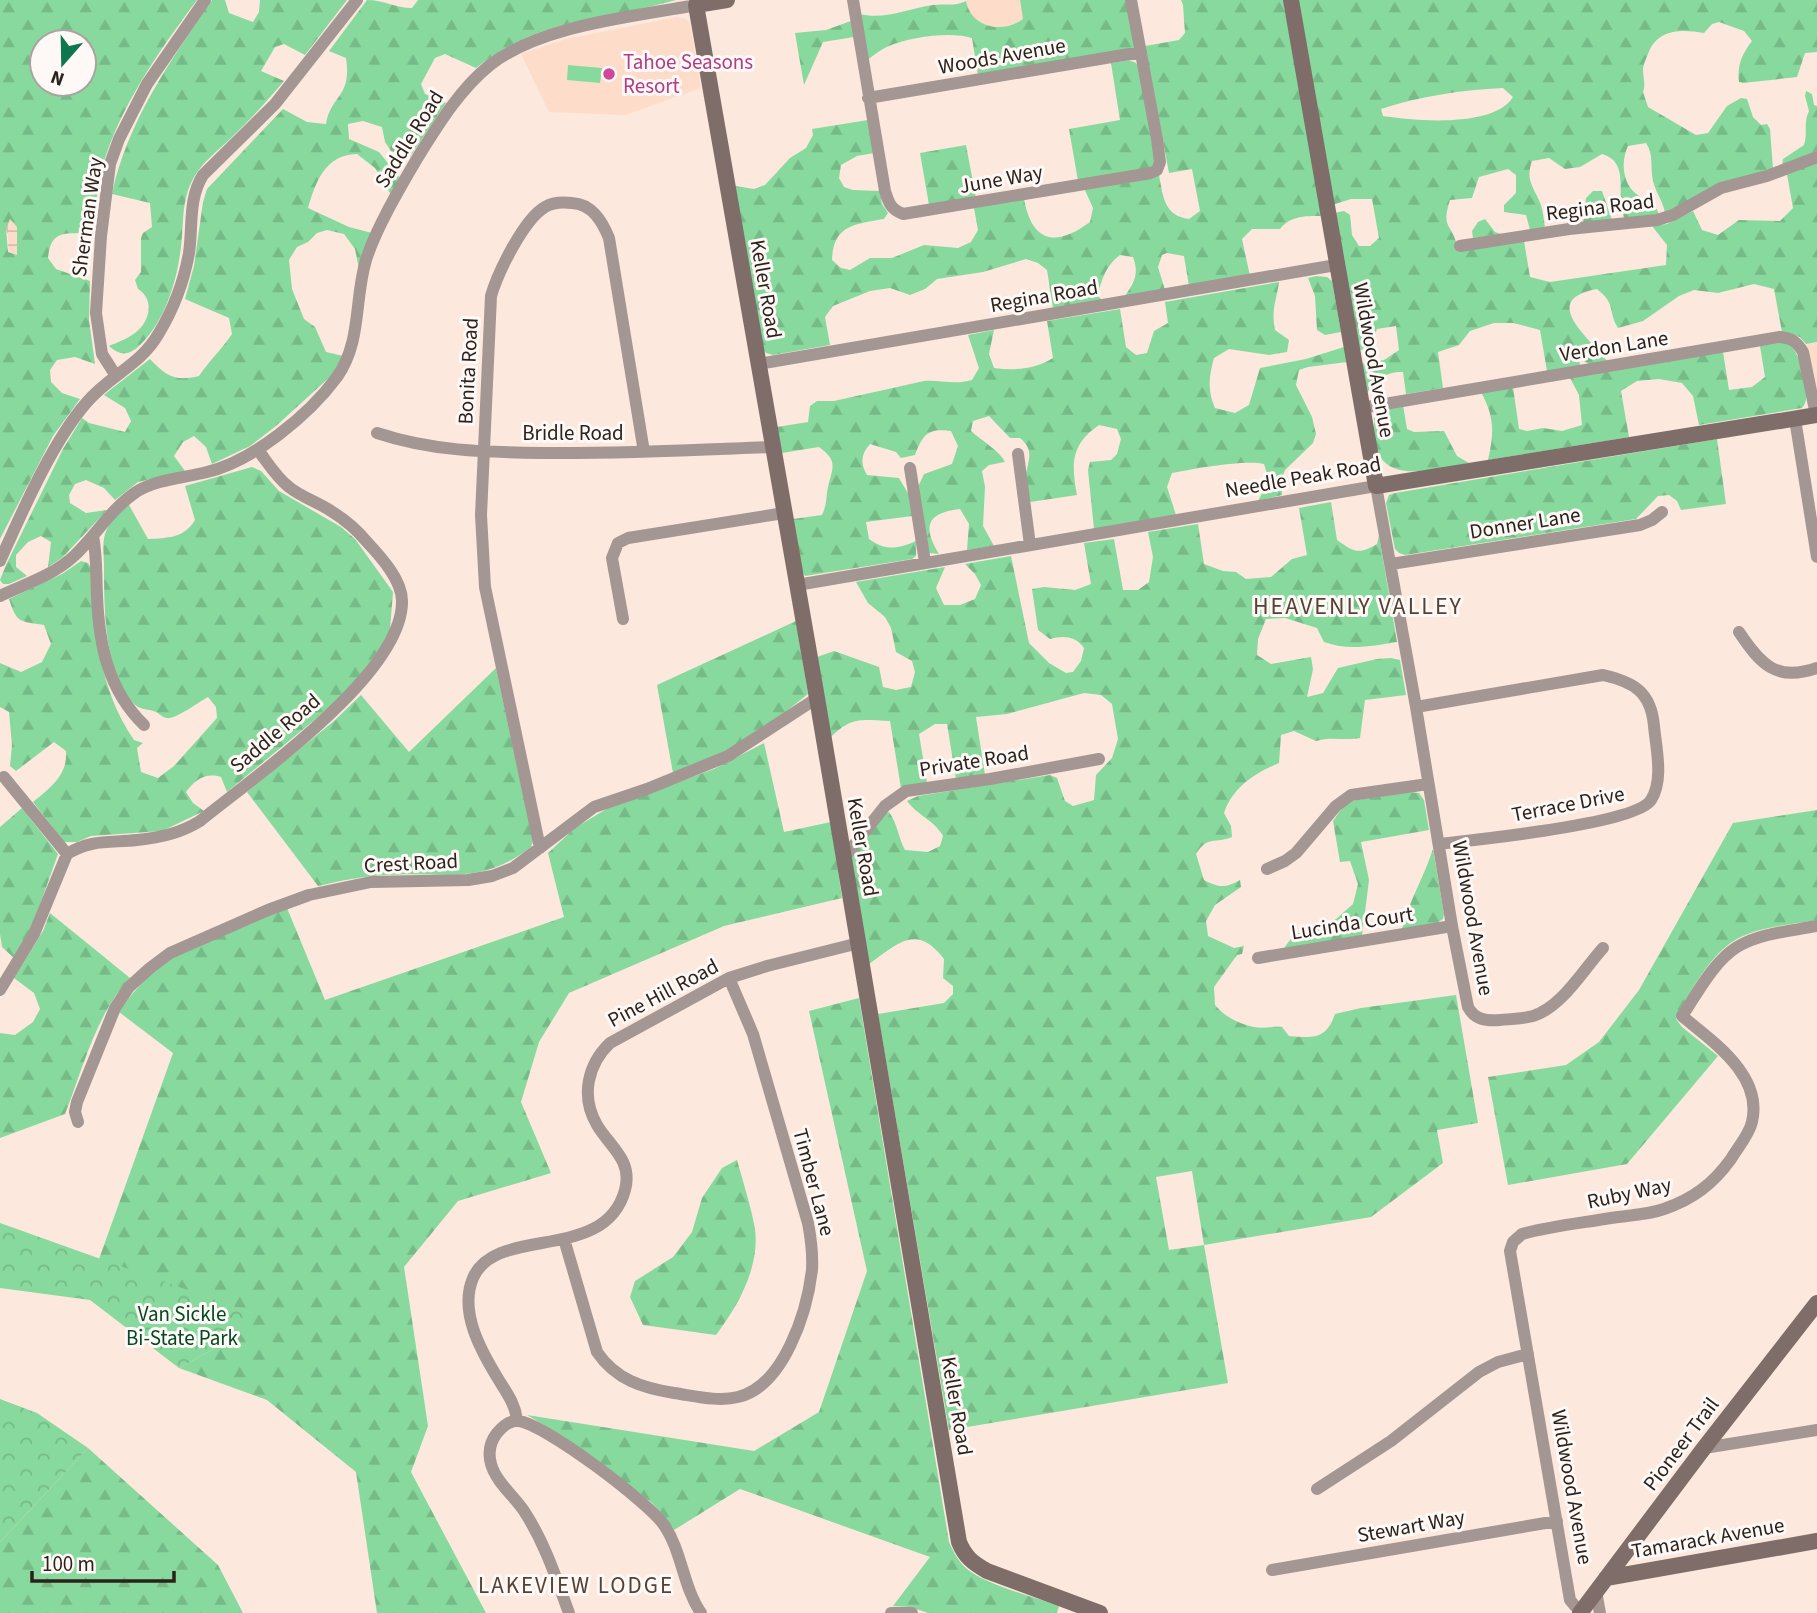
<svg xmlns="http://www.w3.org/2000/svg" width="1817" height="1613" font-family="'Source Sans 3',sans-serif">
	<style>
		.built { fill: #fdddc9 }
		.industrial { fill: url(#industrial-grid) }
		.grass { fill: #88d99d }
		.forest { fill: url(#forest-firs); fill-rule: evenodd }
		.park { fill: url(#park-crowns) }
		.lines { fill: none; stroke-linecap: round; stroke-linejoin: round }
		.street { stroke: #a39693; stroke-width: 12 }
		.secondary { stroke: #7f6d69; stroke-width: 16 }
		.hotel-dot { fill: #d1479c; stroke: #fef9f6; stroke-width: 2.5 }
		.labels { text-anchor: middle; stroke-width: 6; stroke-linejoin: round; paint-order: stroke }
		.street-label { font-size: 21px; fill: #2b221c; stroke: #fef9f6 }
		.hotel-label { font-size: 21px; fill: #b23c85; stroke: #fef9f6; text-anchor: start }
		.park-label { font-size: 21px; fill: #024921; stroke: #fef9f6 }
		.neighbourhood-label { font-size: 23px; letter-spacing: 2px; fill: #554235; stroke: #fef9f6 }
		.quarter-label { font-size: 24px; letter-spacing: 2px; fill: #554235; stroke: #fef9f6 }
	</style>
	<defs>
		<pattern id="industrial-grid" width="8" height="8" patternUnits="userSpaceOnUse" patternTransform="scale(1.75)"><rect width="8" height="8" fill="#fdddc9"/><path d="M0 4h8M4 0v8" fill="none" stroke="#d9bdac"/></pattern>
		<pattern id="forest-firs" width="22" height="20" patternUnits="userSpaceOnUse" patternTransform="scale(1.75)"><rect width="22" height="20" fill="#88d99d"/><path d="M5 1l3.5 6h-7zM16 11l3.5 6h-7z" fill="#76ba87"/></pattern>
		<pattern id="park-crowns" width="20" height="18" patternUnits="userSpaceOnUse" patternTransform="scale(1.75)"><rect width="20" height="18" fill="#88d99d"/><path d="M2 6a3 3 0 1 1 6 0M12 15a3 3 0 1 1 6 0" fill="none" stroke="#76ba87"/></pattern>
	</defs>
	<rect width="100%" height="100%" fill="#fce8dc"/>
	<path class="built" d="M966 0H1020L1031 66 978 75Z
		M677 17 686 19 690 23 701 88 625 115 549 112 521 54 566 39Z
		M1817 342V396L1806 344Z"/>
	<path class="industrial" d="M0 218H10L17 227 18 282 9 287 8 234Z"/>
	<path class="grass" d="M568 65 602 68 600 83 567 80Z"/>
	<path class="forest" d="M0 0H197C159 51 120 106 102 168 96 188 96 211 95 232 71 236 51 225 48 258L56 269 90 281 89 320 95 364 75 357 57 360 50 370 51 382 62 393 80 399 53 436 0 539ZM42 42H84V84H42ZM10 219 17 227V255L8 252 6 229Z
		M212 0H225L229 13 253 22 259 12 260 0H347L305 55 284 44 275 47 261 71 284 81C268 100 251 119 233 136 219 150 202 162 193 179 181 201 184 224 181 247 177 281 165 321 140 345 129 356 120 356 109 346 118 342 127 339 135 333 150 322 155 299 138 289L135 280 141 272V238L143 233 152 227 150 203 112 194C127 122 171 60 212 0Z
		M367 0C384 0 395 8 412 8L418 0H676C603 21 539 17 476 68L445 54 435 58 421 84 425 94 446 103 410 157 391 151 385 142 382 127 363 121 348 124 349 139 379 152 400 178 391 195 375 168 357 154C325 155 316 181 308 208L349 227 372 233 359 269 355 249 344 234 327 230 317 233 308 242 297 247 289 260 292 289 304 319 315 327 326 352 343 356 332 375 276 426 250 446 212 464 206 447 194 436 183 442 174 456 185 471 138 482 115 500 104 488 86 480 75 484 69 495 70 503 86 513 107 510 62 558 48 567 51 542 41 536 28 542 16 555V567L27 576 9 584H3L0 580 6 565 63 449 82 418 89 423 125 432 131 421 125 408 104 395 110 390 150 359C166 376 175 382 199 376 209 361 222 349 232 334L229 318 185 299 194 266 203 202 207 189 283 109 307 122 326 124C331 94 352 98 346 58L329 51Z
		M1020 0H1127L1135 46 1132 50 978 75 972 38C952 31 909 37 889 46 881 49 873 56 866 61L859 14C885 20 907 9 933 5 946 3 953 7 966 1 971 28 1003 34 1023 19Z
		M1181 0H1283L1323 216C1307 216 1291 215 1280 229H1252L1242 239 1250 276 1189 286 1184 256 1167 253 1162 255 1158 267 1165 290 1125 296C1135 282 1139 273 1133 257L1120 255C1106 265 1101 280 1098 296L1102 300 1053 308 1047 270 1038 263 1026 259 983 272 937 279 925 289 910 295 890 288 870 291 833 306 825 317 830 345 773 355 766 353 762 348 735 186 754 189 765 185 790 158 806 148 813 135 812 129 868 120 874 153 857 156 841 165 839 178 844 187 853 190 880 191 882 204 888 213 884 219C855 224 833 225 832 260L841 268 850 270 870 258H892L924 245 958 248 971 242 978 230 974 208 1024 199C1032 242 1055 248 1090 222L1093 208 1084 188 1159 175C1163 196 1164 216 1189 219L1200 211 1192 169 1169 173 1145 46 1179 40 1185 33 1183 5Z
		M1298 0H1817V52L1805 53 1797 77 1743 83 1739 82C1737 65 1742 54 1752 41L1744 31 1719 22 1712 24 1704 33C1681 29 1657 29 1648 54 1646 59 1643 65 1643 70 1643 78 1646 84 1643 92L1648 107 1696 135 1708 133 1727 106 1741 98 1747 99 1753 117 1761 125 1767 124 1770 129 1773 169 1665 213C1663 201 1656 193 1653 181 1650 167 1654 155 1646 143L1628 146C1621 160 1622 182 1635 193 1646 202 1655 200 1659 215L1625 219C1614 196 1632 163 1602 154L1580 167 1565 169 1549 158 1532 161C1525 181 1534 187 1541 205 1543 212 1544 220 1545 228L1530 230 1526 215 1504 212V205L1516 193V175L1508 169 1479 177 1472 198 1450 200C1441 228 1451 223 1457 245L1524 241 1530 277 1550 282 1666 265 1667 245 1652 226 1667 224 1693 211 1702 230 1718 235 1739 220 1780 221 1793 208 1787 174 1817 163V342L1806 344 1800 337 1782 332 1774 289 1754 284 1718 293 1694 290 1679 296 1643 321 1618 328C1607 310 1617 305 1597 289 1538 300 1590 338 1607 361L1589 364 1579 358 1580 366 1547 371 1540 330 1513 323H1494L1470 331 1459 345 1438 352 1443 388 1406 394 1403 372C1385 371 1376 381 1366 394L1360 364 1384 360 1399 350 1396 326 1377 329 1372 343 1358 352 1334 213 1344 211 1350 215 1352 235 1359 246H1370L1379 238 1372 199H1351L1332 205ZM1503 88 1513 97C1494 128 1415 121 1383 116L1381 109C1420 96 1462 90 1503 88Z
		M851 21 854 37 823 42 804 85 795 33 826 30Z
		M1129 60 1136 63 1140 69 1155 162 1152 167 1145 170 1078 181 1069 129 1120 120 1111 63Z
		M1806 91 1812 94 1814 105 1817 106V151L1782 166 1783 159 1804 145C1808 133 1803 122 1809 111L1805 96Z
		M966 145 976 198 929 205 920 153Z
		M1593 191H1602L1612 220 1583 223 1586 198Z
		M1485 219 1495 232 1501 234 1473 238 1472 231 1478 222Z
		M1316 276 1327 277 1332 281 1341 332 1325 335 1317 330 1315 296 1308 278Z
		M1279 282C1276 303 1271 309 1275 330L1289 340 1287 352 1269 355 1229 349 1214 358C1209 376 1207 390 1215 408L1235 413 1249 405 1260 368 1306 359 1344 347 1347 362 1308 367 1299 370 1296 385 1312 417 1316 434 1313 443 1285 470 1281 480 1282 495 1258 501 1269 480 1264 464C1246 459 1191 469 1172 473L1167 487 1176 515 1094 529 1088 470 1090 462 1111 460 1117 454 1121 439 1117 429 1099 425C1071 444 1071 464 1077 495L1030 502C1029 493 1025 482 1026 474 1029 458 1034 450 1020 438H1010L989 416 973 421 971 431C982 441 1000 451 1005 462L989 465 982 471 985 487 983 526 994 546 967 550 969 524 960 509C927 513 922 526 939 554L929 553 918 487 924 474 952 464 958 446 951 431C928 428 923 434 915 455L901 458 896 452 870 444C861 454 860 463 867 475L899 478 909 495 912 516 866 522 869 539C885 551 898 549 916 541V556L912 559 805 576 802 571 793 519 822 515C827 505 826 497 828 487 833 466 838 461 819 447L782 453 777 427 808 422 810 406 817 401H834L924 381C941 380 955 385 972 380L979 368 968 335 994 330 989 354 994 368C1015 371 1035 369 1053 358L1047 321 1120 309 1126 347 1136 355 1147 353 1154 331 1168 323 1165 302Z
		M1780 343H1788C1801 353 1814 396 1802 408L1699 425 1693 396 1682 383 1659 379 1637 381 1621 391 1629 437 1488 460C1494 433 1495 418 1481 392L1513 387 1519 429 1527 431 1543 428 1562 431 1582 425 1579 395 1570 378 1723 352 1729 390 1752 387 1765 377 1760 346Z
		M1403 405 1407 429 1414 432 1444 431 1457 456 1469 463C1445 467 1394 483 1380 456 1374 446 1374 429 1374 417L1382 409Z
		M1717 439 1726 504 1681 510 1677 501 1669 495 1658 496 1636 519 1405 555 1399 553 1395 549 1386 503 1389 495 1395 493Z
		M252 467 261 471 279 491 341 527 355 539 393 592 390 630 379 650 351 686 330 707 227 792 221 777C205 772 195 780 186 792L193 803 204 811 162 831 91 836 77 842H64L33 802C50 788 68 775 66 751L54 742 16 771 10 766 12 745 9 712 0 707V663L21 672 42 662 51 644 44 625C20 621 17 624 9 599L62 574 81 561 88 563 91 568C94 629 99 689 134 740L143 743 137 748 141 772 158 778 174 766 217 718 216 707 208 697C199 702 180 716 170 718 164 719 161 715 156 712 147 708 140 711 132 702 104 672 104 605 104 567 104 556 102 544 105 534 109 522 119 513 129 505L148 539C168 538 184 538 195 520L185 486Z
		M1331 502 1337 540C1354 552 1358 555 1377 544L1379 535 1397 642C1371 646 1349 651 1324 642L1317 628 1285 618 1266 619 1258 639 1257 655 1271 664 1311 657 1313 669 1307 697 1323 693 1338 668 1377 659 1391 658 1400 660 1406 695 1365 700 1360 738C1344 741 1331 736 1316 741L1294 731 1281 735 1279 763C1255 773 1233 787 1224 813L1231 826 1232 837C1215 844 1208 835 1196 854L1204 880C1220 888 1225 888 1240 880L1241 887 1215 905 1206 921 1208 936 1234 948 1244 946 1242 954 1237 955 1214 987 1215 1005C1225 1017 1239 1024 1254 1027 1262 1029 1273 1026 1282 1027L1289 1036C1313 1038 1326 1040 1335 1014L1361 1008 1456 995 1478 1123 1437 1130 1443 1163 1371 1217 1204 1245 1192 1171 1156 1177 1169 1250 1204 1245 1228 1383 949 1430 878 1014 944 1003 953 994V986L943 978 944 959C917 923 898 943 869 964L851 855 881 816 889 812C898 825 898 837 905 850L928 852 940 846 943 836C934 820 917 815 907 801L918 796 1050 775 1057 778 1065 801 1073 806 1094 800 1096 775 1112 758 1118 739 1112 704 1101 695 1084 693 1007 714 976 717 985 775 956 779 947 724H935L919 734 927 783 901 788 890 721C860 720 852 716 830 738L817 657 834 651 879 667 883 687 896 690 911 687 915 672 912 661 896 652 891 628 885 617 868 603 856 582 945 567 936 588 944 605H960L975 599 981 585 975 574 965 564 1011 556 1029 643 1049 663 1066 673 1073 672 1081 661 1084 648C1076 636 1063 635 1050 639L1038 630 1032 589 1044 587 1075 590 1091 584 1084 543 1114 539 1123 590H1138L1149 582 1153 557 1148 532 1198 524 1204 564 1223 571 1236 572 1246 579 1271 577 1292 559 1307 555 1299 508Z
		M796 621 808 694 759 733 732 750 673 773 657 685Z
		M496 668 533 841 531 847C481 886 445 871 387 875 363 876 340 881 318 886L247 792 334 721 361 695 409 752Z
		M764 743 784 832 831 822 842 898 724 926 569 993 539 1042 521 1102 551 1173 458 1201 404 1267 428 1426 411 1472 486 1613H377L356 1472 267 1400 179 1368 232 1339 251 1313 99 1259 173 1053 119 1012C131 994 146 977 163 964 194 942 251 923 287 908L325 1000 564 917 548 853 575 828 608 808 714 769Z
		M1409 792 1419 793 1424 800 1429 830 1361 842 1369 880 1362 936 1284 948 1294 935 1336 919 1353 904 1358 884 1350 861 1340 862 1333 821 1342 808 1351 801Z
		M22 808 58 854 32 927 14 958 2 947 0 934V827Z
		M1817 810V920C1790 925 1756 926 1732 942 1708 958 1693 989 1678 1012L1676 1019 1682 1027 1718 1056 1627 1164 1508 1185 1488 1077 1566 1065 1599 1042 1639 990 1733 823Z
		M1433 849 1444 914 1443 919 1437 923 1402 929C1409 901 1424 877 1433 849Z
		M50 913 130 978C96 1014 83 1068 65 1114L0 1138V1033L15 1035 33 1022 40 1009 34 993 14 978 43 931Z
		M859 998 949 1542C954 1553 958 1561 967 1569 986 1585 1035 1597 1059 1606L1057 1613H928L910 1607 893 1606 930 1557 740 1489 674 1530 664 1516 652 1503 563 1436 527 1415 754 1451 819 1412 867 1271 809 1011Z
		M737 1160C743 1182 751 1206 755 1229 760 1267 738 1306 716 1335L643 1325 630 1297 635 1281 673 1257 692 1232 702 1198 722 1168Z
		M88 1448 218 1565 243 1613H0V1542Z"/>
	<path class="park" d="M0 1223 252 1313 232 1339 179 1368 90 1300 0 1288Z
		M0 1399 37 1413 88 1448 0 1542Z"/>
	<g class="lines">
		<path class="street" d="M853 0 885 191C889 204 891 209 903 214L1151 173 1157 170 1160 162 1157 139 1131 0
			M868 98 1141 52
			M1460 246 1569 229 1657 220 1673 215 1721 188 1767 176 1817 157
			M758 364 1336 265
			M116 376 102 354 96 313 101 236 110 164 119 139 147 84 205 0
			M1361 408 1780 337C1792 338 1797 342 1803 352L1816 415
			M1795 419 1817 557
			M377 433C431 451 484 452 541 453 618 454 695 450 772 447
			M1018 454 1030 545
			M910 468 925 562
			M93 536C97 556 96 575 97 596 99 645 108 690 144 725
			M0 561C22 512 52 442 87 402 111 374 140 366 159 333 174 308 184 281 189 253 193 226 188 199 203 175L275 104 357 0
			M1391 564 1640 525 1652 520 1662 512
			M797 585 1376 486 1416 707 1452 926 1468 1007C1475 1020 1486 1021 1500 1020 1511 1019 1522 1019 1533 1016 1562 1007 1583 970 1603 948
			M0 596C25 584 54 575 74 556 96 535 111 509 136 492 157 479 184 478 207 472 253 461 309 415 337 377 362 341 354 300 366 260 376 228 401 186 418 157 438 125 460 89 490 65 541 25 632 17 696 5L695 0
			M623 619 612 558 618 543 628 538 784 513
			M1739 632C1761 665 1777 682 1817 668
			M1416 707 1603 675C1634 682 1651 692 1654 726 1656 748 1664 780 1651 800 1636 824 1473 840 1439 844
			M4 777 67 854
			M540 848 485 587 481 515 491 296C498 272 524 219 545 207 553 202 563 202 572 203 592 204 602 221 609 238L644 452
			M843 859 885 806 906 791 990 779 1099 759
			M1267 869 1285 861 1296 853 1336 806 1351 795 1428 784
			M1258 958 1452 926
			M0 990 34 934 67 854C91 839 110 843 137 840 160 838 181 833 200 821 254 777 403 674 402 601 402 580 381 557 367 542 357 530 344 519 331 511 318 502 301 497 289 487 276 477 268 463 258 450
			M78 1122 75 1112 77 1102 115 1008 129 987 150 968 170 953 268 910 309 895 371 882 468 880 492 876 513 868 594 807 647 789 728 756 817 698
			M564 1239 597 1352C616 1380 643 1388 674 1393 695 1396 718 1402 738 1397 784 1386 807 1312 812 1270 813 1254 811 1239 808 1223L753 1034 729 978
			M517 1420C515 1403 506 1392 497 1377 480 1349 459 1311 473 1278 496 1224 605 1264 625 1190 633 1160 610 1147 597 1125 580 1096 588 1064 610 1043L729 978 767 966 859 943
			M1704 1448 1817 1430
			M1317 1489 1391 1441 1479 1372 1498 1362 1528 1354
			M1272 1570 1557 1521
			M1596 1591 1600 1613
			M1582 1610 1575 1606 1570 1600 1510 1251 1513 1242 1522 1234C1551 1226 1582 1223 1611 1218 1629 1215 1647 1215 1664 1209 1693 1199 1713 1184 1731 1159 1738 1147 1749 1135 1752 1122 1763 1075 1713 1042 1682 1016 1697 994 1713 962 1737 947 1760 933 1791 931 1817 926
			M569 1613C556 1578 545 1543 524 1511 514 1496 496 1482 491 1464 488 1453 490 1442 497 1433 502 1427 509 1420 518 1421 544 1423 649 1503 664 1525 682 1551 683 1587 701 1613
			M891 1613H912"/>
		<path class="secondary" d="M727 0 696 5 817 698 959 1542C965 1557 973 1563 987 1571L1100 1613
			M1291 0 1376 486 1817 415
			M1606 1578 1817 1541
			M1580 1613 1704 1448 1817 1303"/>
	</g>
	<circle class="hotel-dot" cx="609" cy="74" r="7"/>
	<g class="labels">
		<g class="street-label">
			<text transform="translate(1002 56) rotate(-10)" y="7">Woods Avenue</text>
			<text transform="translate(409 139) rotate(-58)" y="7">Saddle Road</text>
			<text transform="translate(1001 179) rotate(-10)" y="7">June Way</text>
			<text transform="translate(1600 207) rotate(-7)" y="7">Regina Road</text>
			<text transform="translate(87 217) rotate(-82)" y="7">Sherman Way</text>
			<text transform="translate(766 289) rotate(80)" y="7">Keller Road</text>
			<text transform="translate(1044 296) rotate(-10)" y="7">Regina Road</text>
			<text transform="translate(1614 346) rotate(-9)" y="7">Verdon Lane</text>
			<text transform="translate(1374 360) rotate(80)" y="7">Wildwood Avenue</text>
			<text transform="translate(468 371) rotate(-87)" y="7">Bonita Road</text>
			<text x="573" y="440">Bridle Road</text>
			<text transform="translate(1303 477) rotate(-10)" y="7">Needle Peak Road</text>
			<text transform="translate(1525 523) rotate(-9)" y="7">Donner Lane</text>
			<text transform="translate(275 733) rotate(-40)" y="7">Saddle Road</text>
			<text transform="translate(974 761) rotate(-9)" y="7">Private Road</text>
			<text transform="translate(1568 804) rotate(-11)" y="7">Terrace Drive</text>
			<text transform="translate(863 847) rotate(80)" y="7">Keller Road</text>
			<text transform="translate(411 863) rotate(-3)" y="7">Crest Road</text>
			<text transform="translate(1473 918) rotate(80)" y="7">Wildwood Avenue</text>
			<text transform="translate(1352 923) rotate(-9)" y="7">Lucinda Court</text>
			<text transform="translate(663 993) rotate(-28)" y="7">Pine Hill Road</text>
			<text transform="translate(814 1182) rotate(75)" y="7">Timber Lane</text>
			<text transform="translate(1629 1193) rotate(-12)" y="7">Ruby Way</text>
			<text transform="translate(957 1406) rotate(80)" y="7">Keller Road</text>
			<text transform="translate(1681 1444) rotate(-53)" y="7">Pioneer Trail</text>
			<text transform="translate(1572 1487) rotate(80)" y="7">Wildwood Avenue</text>
			<text transform="translate(1411 1526) rotate(-10)" y="7">Stewart Way</text>
			<text transform="translate(1708 1538) rotate(-10)" y="7">Tamarack Avenue</text>
		</g>
		<g class="hotel-label">
			<text x="623" y="69">Tahoe Seasons<tspan x="623" dy="24">Resort</tspan></text>
		</g>
		<g class="park-label">
			<text x="182" y="1321">Van Sickle<tspan x="182" dy="24">Bi-State Park</tspan></text>
		</g>
		<g class="neighbourhood-label">
			<text x="576" y="1593">LAKEVIEW LODGE</text>
		</g>
		<g class="quarter-label">
			<text x="1358" y="614">HEAVENLY VALLEY</text>
		</g>
	</g>
	<g transform="translate(63 63) rotate(200)"><circle r="33" fill="#fef9f6" stroke="#aaa39f" stroke-width="2"/>
	<path d="M0-5L12 26L0 18L-12 26Z" fill="#0f7750"/>
	<text y="-10" font-size="19" font-weight="bold" text-anchor="middle" fill="#2b221c">N</text>
	</g>
	<path d="M32 1571v10h142v-10" fill="none" stroke="#2b221c" stroke-width="3.5"/>
	<text x="42" y="1571" font-size="21" fill="#2b221c" stroke="#fef9f6" stroke-width="5" paint-order="stroke">100 m</text>
</svg>
